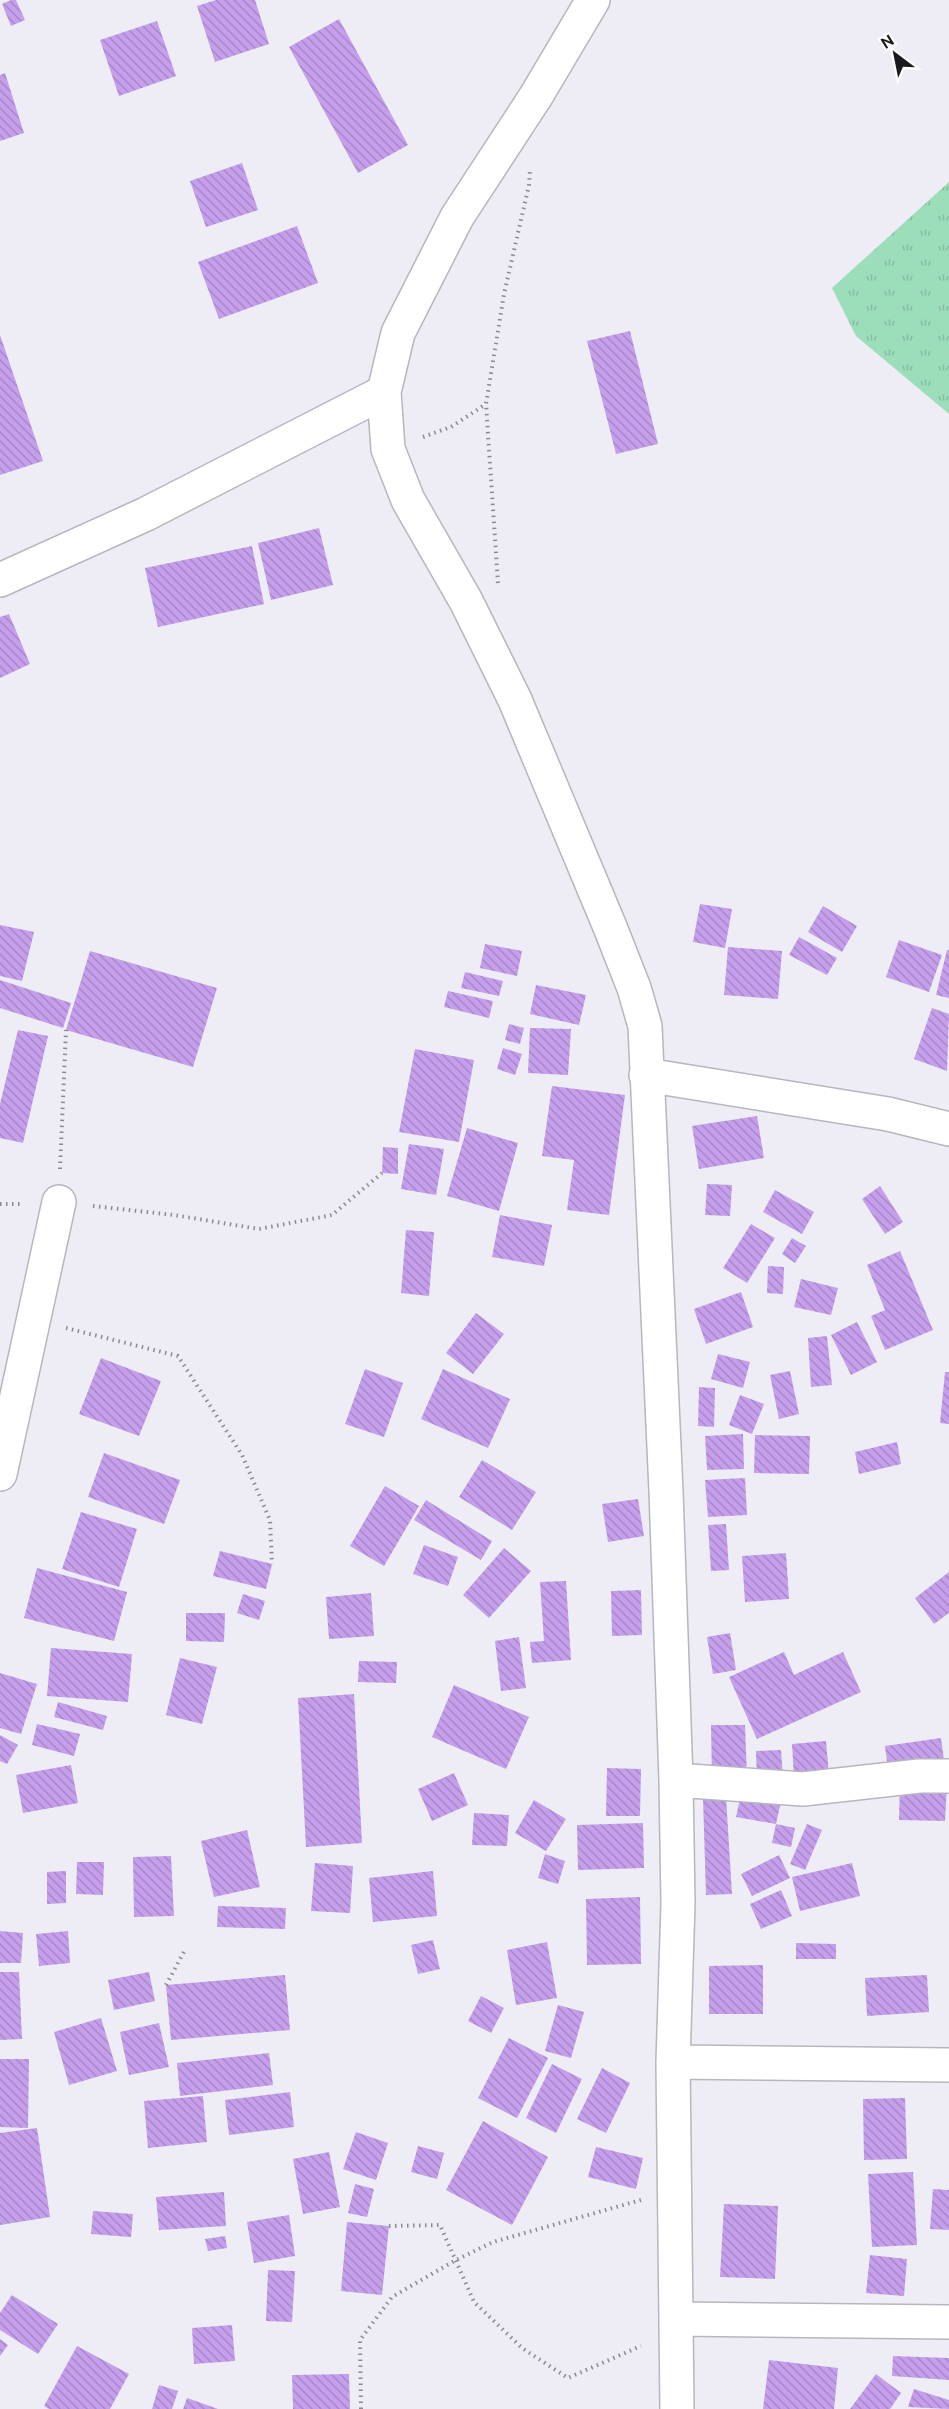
<svg xmlns="http://www.w3.org/2000/svg" width="949" height="2409" font-family="Ubuntu,sans-serif">
	<style>
		.grass { fill: url(#grass-tufts) }
		.building { fill: url(#building-back-hatch) }
		.lines { fill: none; stroke-linecap: round; stroke-linejoin: round }
		.minor-casing { stroke: #b7b6be; stroke-width: 36 }
		.path { stroke: #8b8a8f; stroke-width: 4; stroke-dasharray: 1.5 4.5; stroke-linecap: butt }
		.minor { stroke: #fff; stroke-width: 33 }
	</style>
	<defs>
		<pattern id="grass-tufts" width="24" height="20" patternUnits="userSpaceOnUse" patternTransform="scale(1.5)"><rect width="24" height="20" fill="#9cddba"/><path d="M3 7l-1-3M5 7V3M7 7l1-3M15 17l-1-3M17 17v-4M19 17l1-3" fill="none" stroke="#86bd9f"/></pattern>
		<pattern id="building-back-hatch" width="6" height="6" patternUnits="userSpaceOnUse" patternTransform="scale(1.5)"><rect width="6" height="6" fill="#c59feb"/><path d="M-1 5l2 2M0 0l6 6M5-1l2 2" fill="none" stroke="#a988c9"/></pattern>
	</defs>
	<rect width="100%" height="100%" fill="#eeedf5"/>
	<path class="grass" d="M949 182V414L856 336 832 288Z"/>
	<path class="building" d="M11 0H16L25 20 11 26 2 4Z
		M216 0H255L269 44 215 62 197 6Z
		M339 19 408 145 358 173 289 47Z
		M157 21 176 76 119 96 100 40Z
		M5 73 24 133 0 141V75Z
		M242 163 258 210 206 227 190 181Z
		M297 226 318 283 219 319 198 262Z
		M630 331 658 444 616 454 587 341Z
		M0 335 43 461 0 475Z
		M319 528 333 585 271 600 258 543Z
		M252 546 264 604 158 627 145 568Z
		M9 614 30 664 0 678V617Z
		M700 904 732 909 725 948 693 942Z
		M823 906 857 926 842 952 808 932Z
		M0 925 34 932 22 981 0 976Z
		M799 937 837 958 827 975 789 955Z
		M899 940 942 955 929 992 886 977Z
		M485 944 522 951 517 976 480 968Z
		M728 947 782 951 778 999 724 995Z
		M947 950H949V998L936 995Z
		M90 951 217 988 193 1067 66 1030Z
		M465 972 503 981 499 996 461 988Z
		M0 980 71 1003 63 1028 0 1008Z
		M536 985 586 995 579 1025 530 1014Z
		M448 991 493 1001 489 1018 444 1007Z
		M932 1008 949 1014 947 1071 914 1059Z
		M509 1024 524 1028 520 1044 505 1040Z
		M530 1028 571 1029 568 1075 528 1073Z
		M18 1030 48 1036 23 1143 0 1138V1104Z
		M503 1048 522 1054 515 1075 497 1069Z
		M415 1049 474 1060 459 1142 399 1132Z
		M552 1086 625 1095 609 1215 567 1210 574 1160 542 1156Z
		M757 1116 764 1158 699 1169 692 1126Z
		M467 1128 518 1143 499 1211 447 1196Z
		M409 1144 444 1149 436 1195 401 1189Z
		M383 1147 398 1148V1174L382 1173Z
		M707 1184 732 1185 730 1216 705 1215Z
		M880 1186 903 1222 885 1234 862 1199Z
		M775 1190 814 1212 802 1234 763 1212Z
		M500 1215 552 1225 544 1266 492 1257Z
		M751 1224 775 1238 747 1283 723 1268Z
		M406 1230 434 1232 429 1296 401 1293Z
		M792 1238 806 1246 795 1263 782 1254Z
		M900 1251 933 1330 885 1350 871 1316 885 1310 867 1265Z
		M768 1266 784 1267 783 1294 767 1293Z
		M801 1279 838 1288 831 1315 794 1307Z
		M741 1292 753 1327 706 1344 694 1309Z
		M476 1313 504 1334 473 1374 446 1353Z
		M857 1322 877 1362 851 1375 831 1335Z
		M827 1336 832 1385 811 1387 808 1338Z
		M718 1354 750 1362 743 1388 711 1379Z
		M101 1358 161 1381 139 1436 79 1414Z
		M365 1369 403 1383 384 1437 345 1424Z
		M443 1369 510 1399 488 1448 421 1419Z
		M790 1371 799 1414 779 1419 770 1375Z
		M945 1372H949V1424L940 1423Z
		M699 1387 715 1388 714 1427 698 1426Z
		M740 1395 764 1404 752 1434 729 1425Z
		M743 1434 744 1469 707 1470 705 1436Z
		M755 1435 810 1436 809 1474 754 1473Z
		M897 1442 901 1464 859 1474 855 1452Z
		M104 1453 180 1480 164 1524 88 1497Z
		M482 1460 536 1492 512 1530 459 1497Z
		M745 1478 747 1515 708 1517 705 1480Z
		M385 1486 419 1506 384 1566 350 1546Z
		M638 1499 644 1536 608 1542 602 1504Z
		M426 1500 492 1541 481 1560 414 1520Z
		M81 1512 137 1529 119 1587 62 1569Z
		M726 1524 729 1570 711 1571 708 1525Z
		M424 1545 458 1557 448 1586 413 1574Z
		M504 1548 531 1571 489 1618 463 1595Z
		M220 1551 272 1564 266 1589 213 1576Z
		M786 1553 789 1599 745 1602 742 1556Z
		M37 1568 127 1592 114 1641 24 1618Z
		M949 1572V1613L934 1624 915 1598Z
		M566 1581 571 1660 532 1663 530 1642 544 1641 540 1582Z
		M641 1590 642 1635 612 1636 611 1591Z
		M371 1593 374 1636 329 1639 326 1597Z
		M243 1594 265 1601 259 1620 237 1613Z
		M186 1613H225L224 1642 186 1641Z
		M730 1633 736 1670 713 1674 707 1637Z
		M519 1637 526 1688 501 1691 495 1641Z
		M51 1648 132 1654 128 1702 47 1696Z
		M784 1652 794 1675 843 1652 861 1692 757 1739 729 1677Z
		M180 1658 217 1667 202 1724 166 1715Z
		M359 1661 397 1662 396 1683 358 1682Z
		M0 1673 37 1684 21 1734 0 1728Z
		M454 1685 529 1717 506 1769 432 1737Z
		M354 1694 362 1843 306 1847 298 1698Z
		M58 1702 107 1716 103 1730 54 1717Z
		M37 1724 80 1734 74 1756 32 1745Z
		M711 1725H745L747 1778 712 1779Z
		M0 1735 18 1745 7 1764 0 1761Z
		M941 1738 944 1760 888 1769 885 1746Z
		M826 1741 829 1775 794 1778 792 1744Z
		M781 1750 783 1779 757 1780 756 1751Z
		M71 1765 78 1803 23 1813 16 1775Z
		M607 1768 641 1769 640 1816H606Z
		M454 1773 468 1805 432 1821 418 1789Z
		M900 1783 947 1785 945 1821 899 1820Z
		M742 1789 782 1797 776 1824 736 1817Z
		M726 1797 732 1894 706 1895 703 1798Z
		M534 1800 566 1819 546 1851 515 1833Z
		M474 1813 509 1815 507 1846 472 1845Z
		M643 1823 644 1868 578 1870 577 1825Z
		M776 1824 795 1828 791 1847 772 1843Z
		M807 1824 822 1830 805 1870 790 1864Z
		M247 1830 260 1887 214 1897 201 1841Z
		M545 1854 565 1861 558 1884 538 1878Z
		M779 1855 790 1878 752 1896 741 1874Z
		M171 1856 174 1916 134 1917 133 1857Z
		M77 1862H104L103 1895 76 1894Z
		M315 1863 353 1866 350 1913 311 1911Z
		M852 1863 860 1896 800 1911 792 1877Z
		M66 1871V1903L47 1904V1872Z
		M433 1871 437 1916 373 1922 369 1878Z
		M781 1890 792 1916 761 1929 750 1904Z
		M640 1897 641 1964 587 1965 586 1899Z
		M218 1906 286 1908 285 1929 217 1927Z
		M0 1931 23 1933 21 1963H0Z
		M68 1931 70 1963 39 1966 36 1934Z
		M433 1940 440 1969 418 1974 411 1945Z
		M547 1942 557 1998 516 2005 507 1950Z
		M796 1943 836 1944V1959H796Z
		M763 1965V2014H709V1966Z
		M0 1972H19L22 2039 0 2040Z
		M149 1972 155 2001 114 2010 108 1980Z
		M285 1975 290 2030 171 2040 166 1985Z
		M927 1975 929 2012 867 2016 865 1978Z
		M481 1996 504 2008 491 2033 468 2021Z
		M558 2005 584 2012 571 2058 545 2051Z
		M101 2018 117 2071 69 2085 54 2032Z
		M159 2023 169 2067 129 2075 120 2032Z
		M509 2038 548 2058 517 2118 478 2098Z
		M269 2053 273 2085 180 2096 177 2063Z
		M0 2059H29L28 2128 0 2127Z
		M552 2064 582 2079 556 2133 526 2118Z
		M602 2068 630 2083 606 2133 577 2119Z
		M290 2092 294 2127 229 2135 225 2100Z
		M203 2096 207 2142 148 2148 144 2101Z
		M905 2098 907 2159 864 2160 863 2099Z
		M483 2121 548 2157 512 2225 446 2190Z
		M37 2128 50 2217 0 2225V2133Z
		M356 2132 388 2143 376 2180 343 2169Z
		M418 2146 444 2153 437 2179 411 2172Z
		M596 2147 643 2158 636 2189 588 2177Z
		M329 2152 340 2207 303 2214 293 2159Z
		M913 2172 917 2245 872 2247 868 2174Z
		M355 2184 374 2189 367 2217 348 2213Z
		M933 2189 949 2190V2230L930 2229Z
		M224 2192 226 2226 159 2230 156 2197Z
		M724 2204 778 2206 775 2279 720 2277Z
		M93 2211 133 2214 131 2237 91 2234Z
		M289 2215 295 2256 254 2263 247 2222Z
		M347 2222 389 2226 382 2295 341 2291Z
		M225 2236 227 2248 208 2251 205 2239Z
		M870 2255 907 2259 904 2296 866 2293Z
		M268 2270 295 2271 292 2322 266 2321Z
		M12 2295 58 2324 38 2354 0 2330V2313Z
		M232 2325 235 2361 194 2364 192 2328Z
		M0 2339 8 2345 0 2356Z
		M77 2346 129 2374 110 2409H49L44 2406Z
		M893 2356 949 2358V2380L892 2376Z
		M769 2360 838 2368 834 2409H763Z
		M349 2374 350 2409H293L292 2375Z
		M876 2374 901 2393 890 2409H850Z
		M159 2385 178 2391 172 2409H152Z
		M914 2389 949 2400V2409L908 2407Z
		M187 2398 218 2409H183Z"/>
	<g class="lines">
		<defs>
			<path id="minor" d="M593 0 536 96 457 217 398 333 384 392 388 449 408 500 466 601 515 700 610 927 634 988 645 1026 666 1491 676 1780 678 1903 673 2062 677 2409
				M0 580 146 514 384 392
				M646 1075 888 1114 949 1129
				M0 1474 59 1202
				M676 1780 803 1789 919 1776H949
				M673 2062 949 2065
				M677 2319 949 2322"/>
		</defs>
		<use href="#minor" class="minor-casing"/>
		<path class="path" d="M423 437 451 427 486 404
			M498 583 486 404 504 294 529 185 530 170
			M60 1169 66 1030
			M0 1204H23
			M93 1206 174 1215 259 1229 332 1215 382 1173
			M66 1328 178 1356 242 1455 270 1520 272 1564
			M166 1985 185 1950
			M389 2226 440 2225 474 2302 522 2348 568 2378 641 2346
			M361 2409 360 2340 392 2297 456 2260 493 2242 641 2200"/>
		<use href="#minor" class="minor"/>
	</g>
	<g transform="translate(895 54) rotate(328)" stroke="#ffffff" stroke-width="4.5" paint-order="stroke">
	<path d="M0-4.5L10 22L0 15L-10 22Z" fill="#1a1a1c"/>
	<text y="-9" font-size="16" font-weight="bold" text-anchor="middle" fill="#1a1a1c">N</text>
	</g>
</svg>
